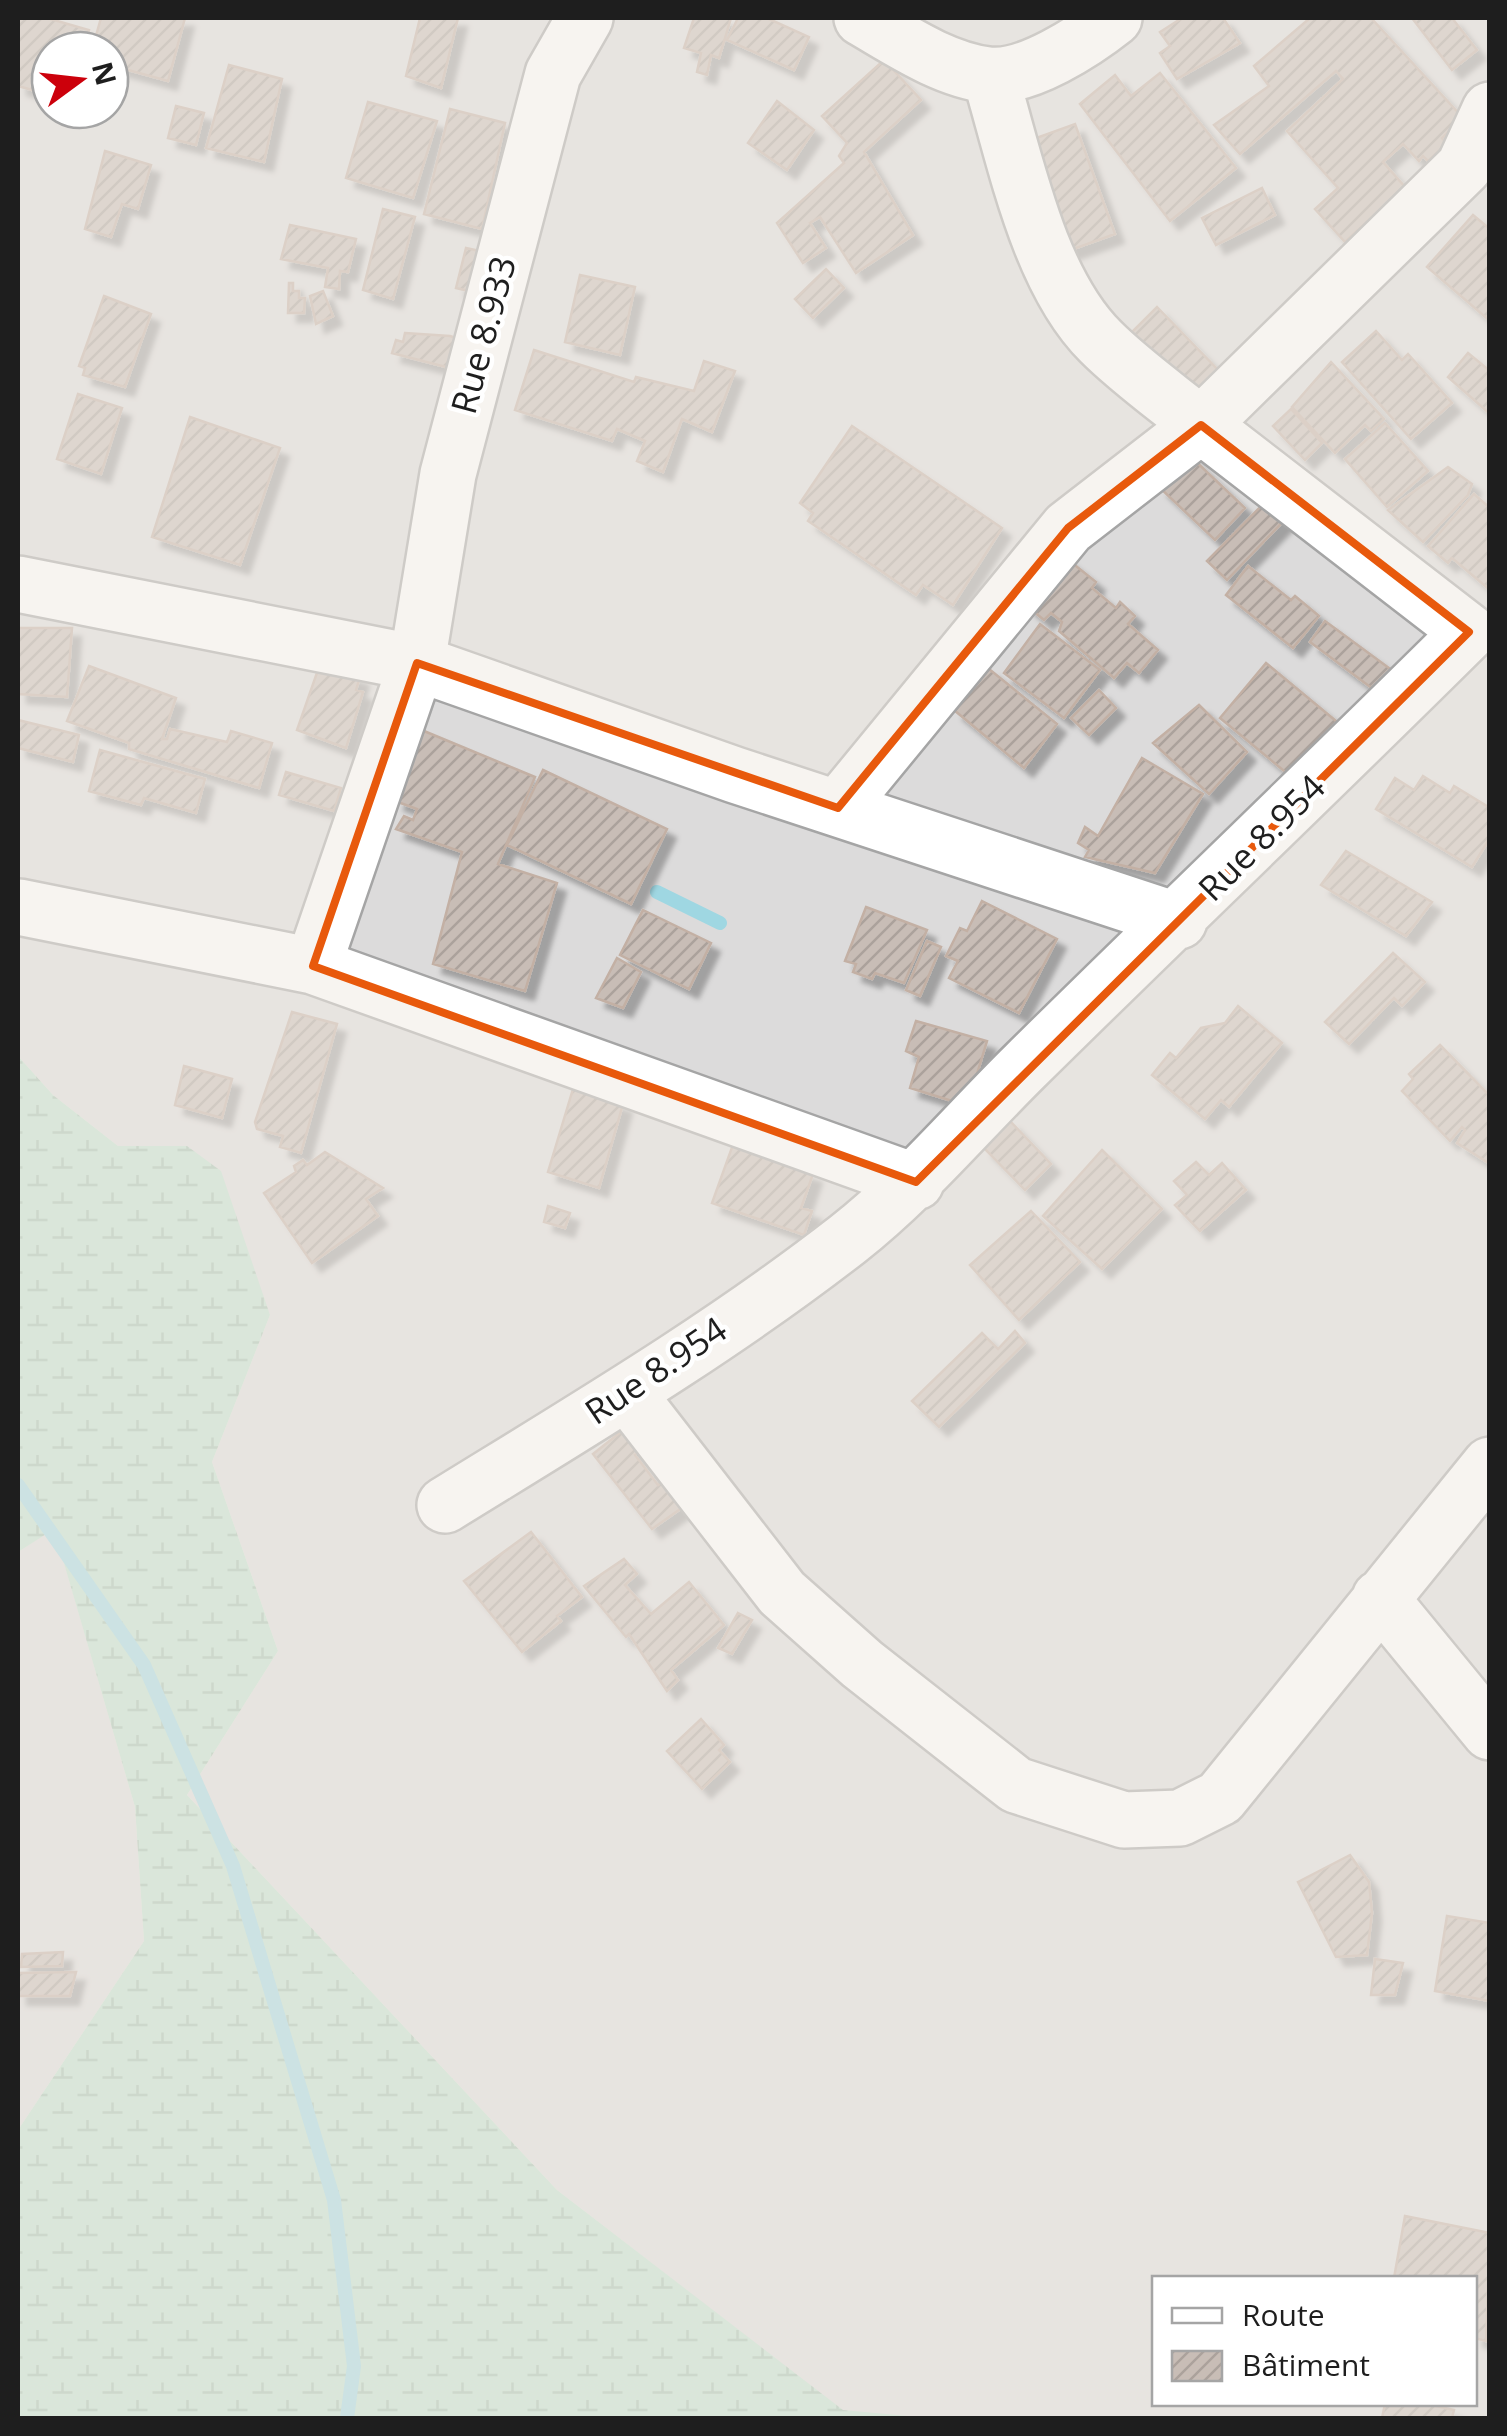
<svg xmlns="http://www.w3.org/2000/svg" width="1507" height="2436" font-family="'Open Sans',sans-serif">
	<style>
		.residential { fill: #dcdbdb; fill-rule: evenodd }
		.wetland { fill: url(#wetland-marsh) }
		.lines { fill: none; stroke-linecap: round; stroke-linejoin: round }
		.stream { stroke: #9fd7e2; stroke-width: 14 }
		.building { fill: url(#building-hatch); stroke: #c3b0a4; stroke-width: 2.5; filter: url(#shadow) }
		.minor-casing { stroke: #a5a5a5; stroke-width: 60 }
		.minor { stroke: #fff; stroke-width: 55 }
		.marked { fill: none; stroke: #e8590c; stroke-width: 8; stroke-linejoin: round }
		.labels { text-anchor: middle; stroke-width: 9; stroke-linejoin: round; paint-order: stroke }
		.street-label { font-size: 35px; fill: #1e1e1e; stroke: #fff }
	</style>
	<defs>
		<pattern id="wetland-marsh" width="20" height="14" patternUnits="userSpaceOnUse" patternTransform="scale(2.5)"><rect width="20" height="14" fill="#bee0ce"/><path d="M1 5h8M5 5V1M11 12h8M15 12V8" fill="none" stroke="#a3c0b0"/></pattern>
		<pattern id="building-hatch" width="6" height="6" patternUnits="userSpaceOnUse" patternTransform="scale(2.5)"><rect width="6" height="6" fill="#c8bdb6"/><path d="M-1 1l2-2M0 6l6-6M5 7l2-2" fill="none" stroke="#aba29c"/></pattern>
		<filter id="shadow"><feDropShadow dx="9" dy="9" stdDeviation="2.5" flood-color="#0004"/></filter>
	</defs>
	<rect width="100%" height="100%" fill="#f0ebe3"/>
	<path class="residential" d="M18 18H1489V2418H929L843 2411 557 2190 187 1795 278 1651 212 1462 270 1315 187 1146H118L53 1095 18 1056ZM50 50H110V110H50ZM1154 2278H1474V2404H1154Z
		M54 1528 135 1807 144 1941 18 2130V1552Z"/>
	<path class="wetland" d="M18 1056 53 1095 118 1146H187L221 1171 270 1315 212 1462 278 1651 187 1795 557 2190 843 2410 929 2418H18V2130L144 1941 135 1807 54 1529 18 1552Z"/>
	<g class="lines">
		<path class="stream" d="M657 892 720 923
			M18 1485 144 1665 233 1866 334 2200 354 2366 347 2418"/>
	</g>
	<path class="building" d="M18 18H47L89 30 84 50H50V95L18 86Z
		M101 18H185L168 81 110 65V50H92Z
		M420 18H458L441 88 406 76Z
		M694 18H731L719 58 711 55 707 75 697 72 701 53 684 48Z
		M738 18H767L809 37 794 70 727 40Z
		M1182 18H1223L1240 43 1177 79 1160 53 1170 46 1160 32Z
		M1310 18H1371L1463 118 1442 138 1447 144 1428 161 1423 156 1419 161 1403 144 1383 162 1405 187 1345 242 1315 209 1338 188 1287 131 1343 79 1336 71 1240 154 1214 125 1269 86 1254 66Z
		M1412 18H1452L1477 50 1452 70Z
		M884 60 921 100 864 152 913 235 856 273 820 217 810 223 826 248 803 263 777 223 844 163 839 156 847 143 822 116Z
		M229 65 282 79 264 162 206 148Z
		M1160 73 1236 168 1170 221 1080 104 1115 75 1131 96Z
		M777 101 814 130 787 170 748 143Z
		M368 102 437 121 413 198 346 178Z
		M176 106 204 113 196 145 168 138Z
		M450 109 505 123 482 229 424 214Z
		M1075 124 1115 234 1068 251 1028 141Z
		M105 151 151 165 138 209 122 204 111 237 85 229Z
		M1262 188 1275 215 1216 245 1202 218Z
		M383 209 415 217 393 299 363 290Z
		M1473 215 1490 229V321L1427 267Z
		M290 225 356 239 348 272 340 271 339 289 325 287 328 268 281 259Z
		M466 248 498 255 490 296 456 288Z
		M826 269 844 288 813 318 795 299Z
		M580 275 635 287 620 355 565 342Z
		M289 283H293V291H299V298H305L304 313H288Z
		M323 291 333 316 316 324 310 296Z
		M104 296 151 314 125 387 83 375 85 368 79 366Z
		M1157 307 1221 373 1195 398 1132 332Z
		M1376 331 1402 360 1408 354 1452 403 1411 439 1342 362Z
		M405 333 450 336 476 344 469 373 392 353 396 340 403 342Z
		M534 350 634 382 636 377 694 391 704 361 735 371 712 432 682 419 663 472 637 461 645 441 617 429 612 441 515 410Z
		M1468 353 1490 371V414L1448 377Z
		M1331 362 1384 419 1371 431 1365 425 1335 453 1292 407Z
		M78 394 122 408 101 474 57 459Z
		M1291 409 1322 443 1305 460 1273 426Z
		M190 417 280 448 240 565 152 537Z
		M1385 423 1428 471 1387 507 1345 459Z
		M852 426 1002 528 953 605 923 585 916 595 808 521 813 513 800 503Z
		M1189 455 1245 508 1215 540 1159 487Z
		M1448 467 1472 484 1468 495 1423 542 1388 510Z
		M1276 491 1295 509 1227 580 1207 561Z
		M1474 494 1490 508V590L1452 558 1448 563 1428 546Z
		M1066 558 1096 582 1092 588 1116 608 1120 602 1135 616 1128 624 1158 650 1139 673 1127 663 1114 678 1059 631 1062 622 1051 613 1044 620 1026 605Z
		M1248 566 1291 600 1295 596 1319 616 1293 648 1226 595Z
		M1325 621 1393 671 1377 692 1310 642Z
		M1040 624 1100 670 1064 718 1004 673Z
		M18 628H72L67 697 18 694Z
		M1266 663 1342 726 1295 780 1220 718Z
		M320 664 360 677 356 690 363 692 346 748 297 730Z
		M89 666 176 698 162 739H167L170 729 227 742 231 731 272 743 259 788 129 749V743L67 721Z
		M989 669 1057 724 1024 768 954 710Z
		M1099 690 1116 708 1089 735 1071 718Z
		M1199 705 1247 752 1209 794 1153 743Z
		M18 720 79 735 73 762 18 748Z
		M424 731 535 777 498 864 557 883 525 991 433 964 462 852 396 829 404 816 413 820 417 809 395 801Z
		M100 750 205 779 196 813 144 798 141 805 89 791Z
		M1142 758 1203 794 1155 873 1085 857 1089 850 1078 843 1085 827 1098 836Z
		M543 770 667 829 631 904 507 845Z
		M286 772 341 788 334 811 279 795Z
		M1423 776 1450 793 1454 786 1490 808V838L1472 867 1376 809 1395 778 1414 790Z
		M1346 851 1432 902 1406 936 1321 885Z
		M982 901 1057 939 1019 1013 949 978 958 961 946 956 960 928 967 931Z
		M866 907 927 930 904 983 875 973 872 979 853 972 856 964 845 961Z
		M643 910 711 943 689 989 620 955Z
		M927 941 941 947 920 996 906 990Z
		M1393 953 1425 982 1402 1006 1394 998 1349 1044 1325 1022Z
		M617 958 641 972 623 1008 596 998Z
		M1238 1006 1282 1043 1229 1107 1221 1100 1205 1119 1152 1075 1170 1053 1176 1058 1201 1028 1225 1023Z
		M292 1012 337 1024 301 1153 280 1147 283 1136 257 1129 255 1122Z
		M916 1021 987 1041 977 1074 988 1078 965 1105 910 1088 919 1057 906 1051Z
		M1440 1045 1490 1096V1164L1457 1143 1465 1130 1462 1127 1450 1141 1402 1091 1413 1079 1409 1074Z
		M184 1066 232 1079 222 1118 175 1105Z
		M573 1089 623 1104 599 1188 548 1172Z
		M1010 1121 1051 1164 1025 1190 983 1147Z
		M735 1139 797 1160 794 1168 813 1174 801 1208 812 1211 804 1235 712 1203Z
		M1102 1150 1162 1209 1102 1269 1043 1216Z
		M325 1152 383 1188 366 1199 378 1216 312 1263 264 1193 296 1172 294 1166 303 1160 307 1165Z
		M1196 1162 1209 1175 1222 1163 1246 1190 1200 1231 1175 1205 1187 1195 1174 1181Z
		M548 1206 570 1213 565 1228 544 1222Z
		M1031 1211 1080 1262 1019 1320 970 1265Z
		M1015 1331 1025 1343 939 1427 912 1401 982 1333 998 1349Z
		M627 1427 644 1448 635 1455 658 1485 667 1479 686 1505 652 1529 593 1454Z
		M531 1532 582 1597 557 1616 561 1621 522 1652 464 1581Z
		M624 1559 637 1574 625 1585 651 1614 689 1582 724 1625 671 1670 678 1680 667 1691 629 1634 626 1637 584 1586Z
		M738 1613 752 1620 732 1654 718 1648Z
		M701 1719 724 1745 719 1750 730 1762 702 1789 667 1751Z
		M1350 1855 1369 1882 1372 1913 1367 1955 1336 1957 1298 1882Z
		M1447 1916 1490 1923V2001L1435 1991Z
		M63 1952 62 1966 21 1967 22 1954Z
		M1375 1959 1403 1963 1395 1995H1371Z
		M76 1972 70 1996H18V1973Z
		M1405 2216 1490 2233 1486 2341 1474 2338V2278H1394Z
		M1385 2404H1427L1454 2410 1452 2418H1382Z"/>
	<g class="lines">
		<defs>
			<path id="minor" d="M862 18C900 40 944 70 989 75 1027 79 1085 41 1114 18
				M18 584 417 663 735 775 1179 921
				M838 808 1068 528 1201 425C1168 398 1131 372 1101 342 1038 280 1015 158 990 75
				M19 907 313 966 916 1182
				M313 966 417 663 448 474 553 74 585 18
				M627 1393 782 1593 862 1664 1016 1785 1124 1820 1180 1818 1220 1798 1490 1465
				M445 1505C581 1421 721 1338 848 1239 914 1187 966 1124 1026 1065 1173 920 1322 778 1469 632L1201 425 1464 167 1490 110
				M1380 1598 1490 1732"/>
		</defs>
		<use href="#minor" class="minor-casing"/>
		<use href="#minor" class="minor"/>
	</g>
	<path d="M0 0H1507V2436H0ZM1201 425 1469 632 916 1182 313 966 417 663 838 808 1068 528Z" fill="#f0ebe3" fill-opacity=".55" fill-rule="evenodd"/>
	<path class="marked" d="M1201 425 1469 632 916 1182 313 966 417 663 838 808 1068 528Z"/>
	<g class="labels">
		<g class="street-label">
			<text transform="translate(484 335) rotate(-75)" y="12">Rue 8.933</text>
			<text transform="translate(1262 838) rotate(-45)" y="12">Rue 8.954</text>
			<text transform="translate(656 1371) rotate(-34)" y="12">Rue 8.954</text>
		</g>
	</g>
	<rect width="1507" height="2436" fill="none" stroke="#1e1e1e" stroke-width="40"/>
	<rect x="1152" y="2276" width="325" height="130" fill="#ffffff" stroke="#a5a5a5" stroke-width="2.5"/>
	<rect x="1172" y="2308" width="50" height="15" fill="#ffffff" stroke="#a5a5a5" stroke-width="2.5"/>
	<text x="1242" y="2326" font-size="30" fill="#1e1e1e">Route</text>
	<rect x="1172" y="2351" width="50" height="30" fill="url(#building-hatch)" stroke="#a5a5a5" stroke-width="2.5"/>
	<text x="1242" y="2376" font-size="30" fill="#1e1e1e">Bâtiment</text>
	<g transform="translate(80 80) rotate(75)"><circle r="48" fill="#ffffff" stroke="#a5a5a5" stroke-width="2.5"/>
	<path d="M0-8L18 38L0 25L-18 38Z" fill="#cc000b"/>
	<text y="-15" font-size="28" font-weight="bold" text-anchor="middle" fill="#1e1e1e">N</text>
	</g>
</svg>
